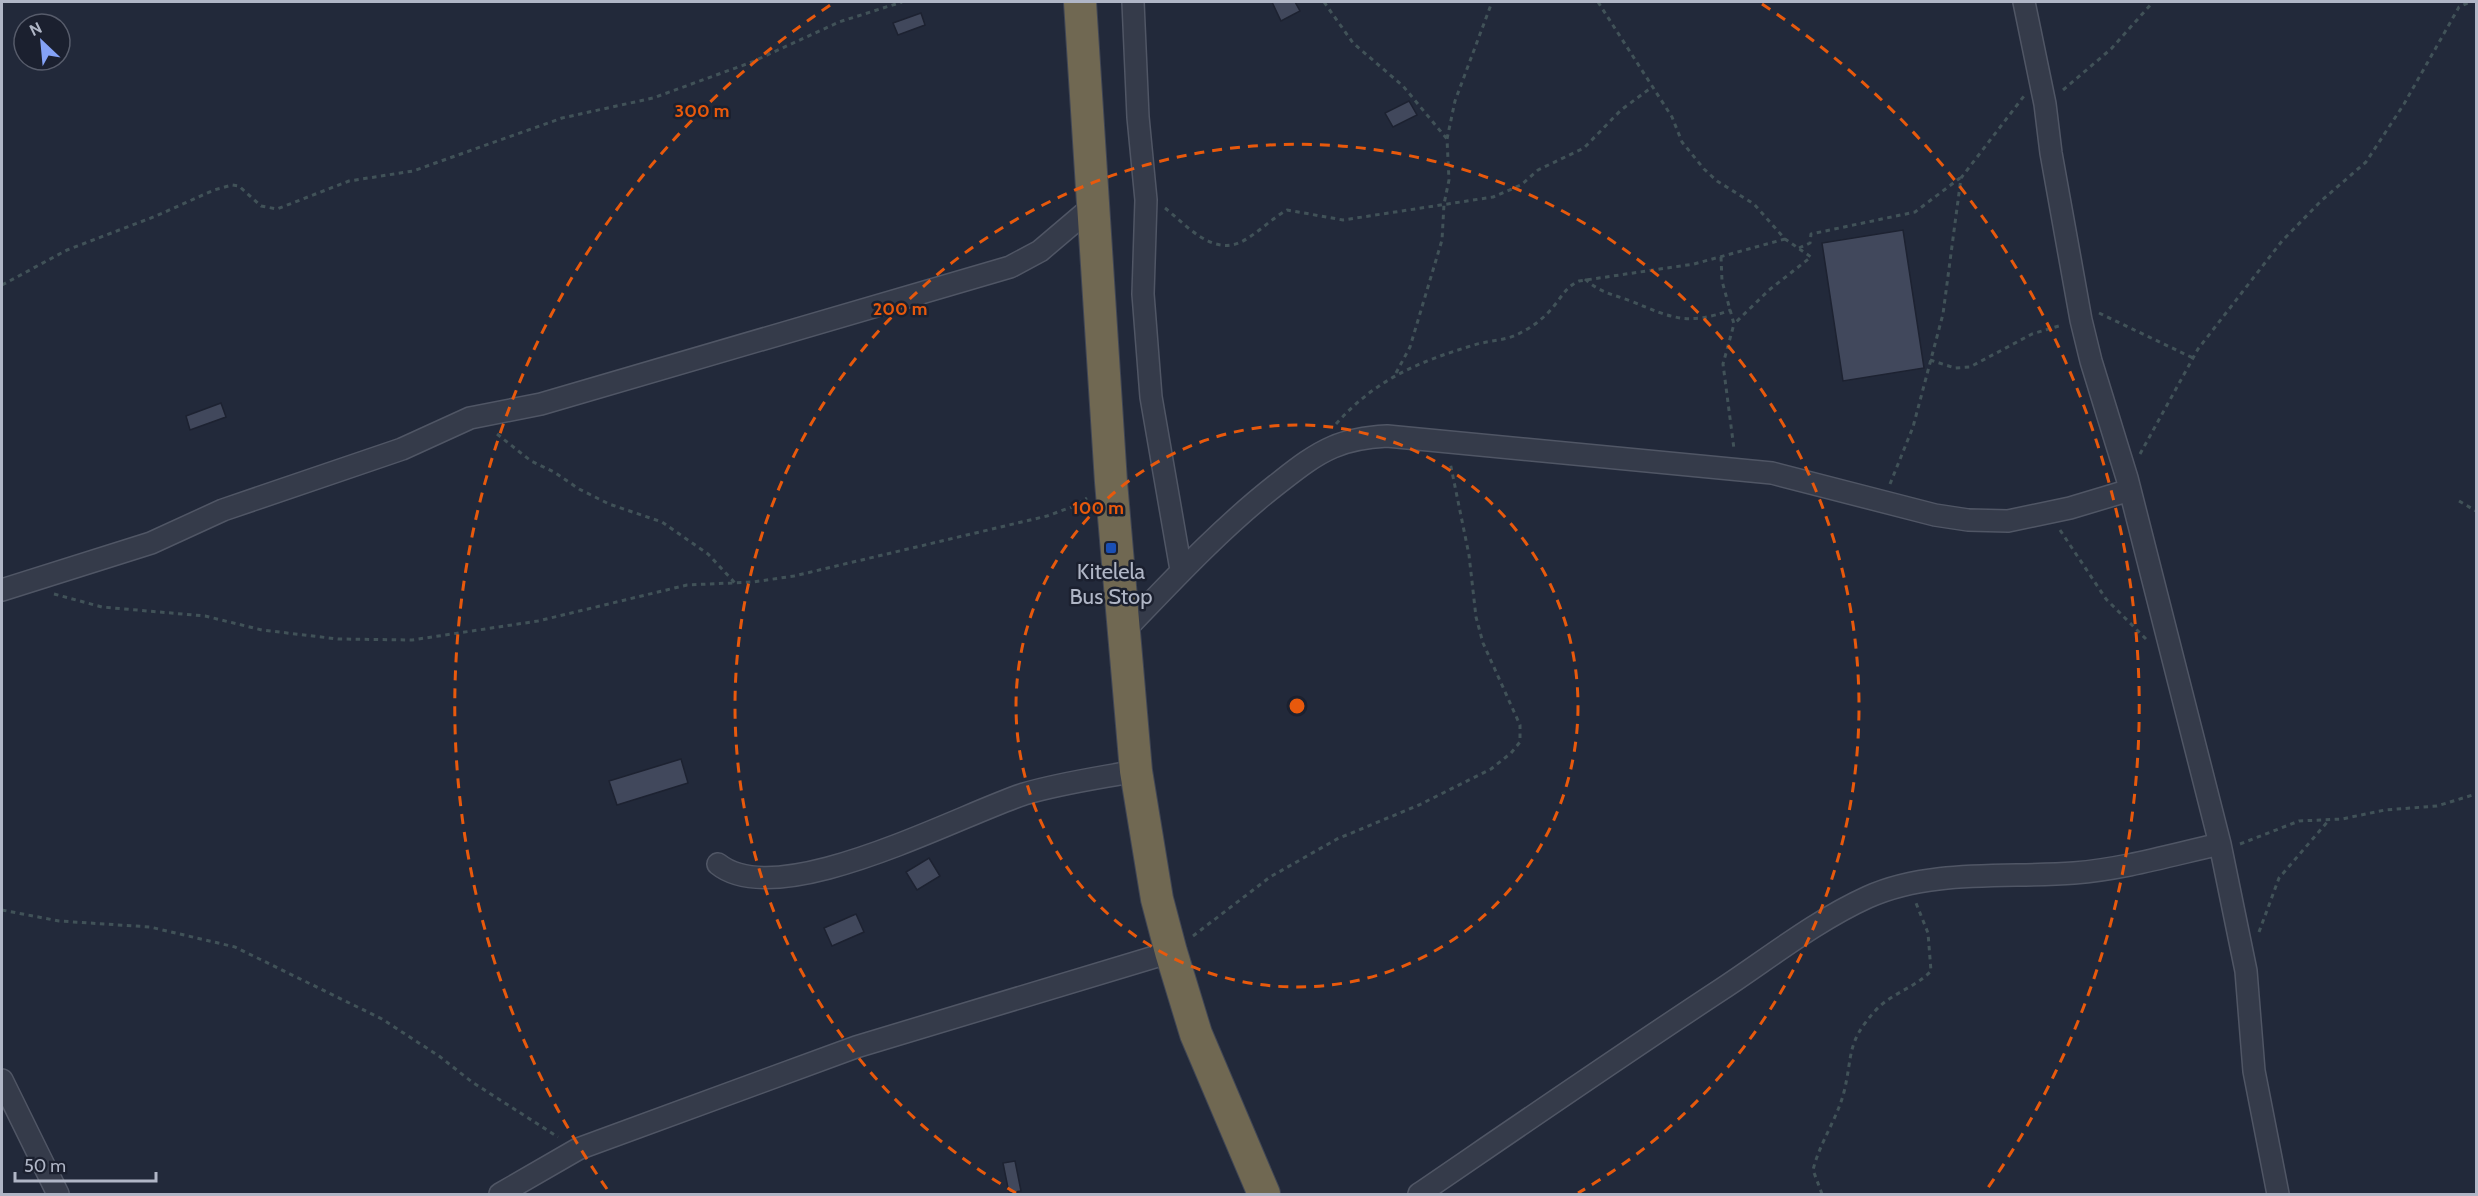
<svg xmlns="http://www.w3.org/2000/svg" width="2478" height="1196" font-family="Cabin,sans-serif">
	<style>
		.building { fill: #41485c; stroke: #1d2231; stroke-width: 1.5 }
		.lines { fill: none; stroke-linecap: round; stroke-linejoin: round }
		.minor-casing { stroke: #505665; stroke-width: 24 }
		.highway-casing { stroke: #404655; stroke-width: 34 }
		.path { stroke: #415258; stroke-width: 3; stroke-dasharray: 4.5 4.5; stroke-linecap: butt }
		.minor { stroke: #353b4a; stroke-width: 21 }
		.highway { stroke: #706852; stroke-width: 32 }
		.ring { fill: none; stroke: #e8590c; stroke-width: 3; stroke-dasharray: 10 8 }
		.transit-dot { fill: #1a4fb4; stroke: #1b202f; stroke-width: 2 }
		.labels { text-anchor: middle; stroke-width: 5; stroke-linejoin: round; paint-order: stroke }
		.poi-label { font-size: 22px; fill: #b0b6c6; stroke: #1b202f }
		.centre { fill: #e8590c; stroke: #1b202f; stroke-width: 3 }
		.ring-label { font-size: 18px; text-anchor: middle; font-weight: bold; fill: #e8590c; stroke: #1b202f; stroke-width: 5; stroke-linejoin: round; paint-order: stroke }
	</style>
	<rect width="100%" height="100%" fill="#22293a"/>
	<path class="building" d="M1272 2H1295L1300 11 1281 21Z
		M921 13 925 25 898 35 893 23Z
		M1409 101 1417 115 1393 127 1385 113Z
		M1903 230 1924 368 1843 381 1822 243Z
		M221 403 226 417 190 430 186 416Z
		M681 759 688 783 617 805 609 781Z
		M929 858 940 876 917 890 906 872Z
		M856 914 864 932 832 946 824 928Z
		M1015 1161 1021 1191 1009 1193 1003 1163Z"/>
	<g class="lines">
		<defs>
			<path id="minor" d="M1133 2 1138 117 1146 200 1143 294 1151 397 1181 570
				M2024 2 2045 104 2051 153 2081 320 2091 361 2127 478 2220 844 2246 971 2254 1071 2278 1194
				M2 590 151 543 223 510 402 449 470 418 541 404 1010 267 1040 251 1093 206
				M1123 632C1172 581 1220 529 1276 485 1294 471 1312 456 1333 447 1351 439 1368 437 1387 436L1772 473 1935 515 1968 520 2008 521 2070 508 2130 490
				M718 864C778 913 957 816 1024 794 1061 783 1099 778 1136 771
				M2 1080 58 1194
				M500 1194 578 1149 856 1047 1171 952
				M1419 1194C1520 1125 1620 1056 1722 989 1769 958 1817 920 1868 897 1930 869 2007 878 2074 873 2124 869 2171 855 2220 844"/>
			<path id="highway" d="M1080 2 1111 482 1136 771 1157 899 1171 952 1196 1034 1264 1194"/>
		</defs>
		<use href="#minor" class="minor-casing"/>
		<use href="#highway" class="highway-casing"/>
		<path class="path" d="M1324 2 1353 43 1403 86 1447 139
			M1598 2 1672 117 1682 142 1704 169 1717 181 1754 204 1785 239 1811 257 1769 290 1734 324
			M2063 90 2111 49 2153 2
			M1165 208C1185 224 1212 256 1241 242 1257 234 1271 219 1287 210L1343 220 1493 197 1521 185 1538 170 1584 148 1621 110 1652 87
			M1799 248 1810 243 1811 234 1915 212 1960 178
			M1721 257 1722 281 1734 324 1723 364 1734 449
			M1585 279C1599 292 1614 295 1631 301 1672 318 1687 326 1731 310
			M2 285 67 250 156 216 214 190 232 185 239 186 261 206 277 209 349 181 413 171 562 118 653 98 752 62 839 22 902 2
			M2099 313 2193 358
			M1930 360 1955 368 1970 367 2032 334 2062 325
			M1396 373 1410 347 1442 240 1444 204 1449 180 1447 139 1455 101 1492 2
			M1336 424C1376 379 1418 362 1474 345 1490 340 1507 341 1522 332 1534 326 1545 317 1554 306 1562 296 1567 286 1579 281L1694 264 1785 239
			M497 434 531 461 554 472 579 489 609 504 662 522 708 554 735 583
			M2140 454 2198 349 2282 241 2321 201 2366 162 2404 104 2459 7 2470 2
			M1890 484 1913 427 1943 314 1961 178 2024 96
			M2459 501 2476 511
			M2060 530 2106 599 2148 641
			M54 594 102 607 205 616 262 630 338 639 412 640 538 621 687 585 753 582 794 576 1047 516 1077 505 1087 498
			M2240 844 2299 821 2342 819 2385 810 2437 806 2476 794
			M2 910 59 921 150 927 235 947 382 1019 439 1056 472 1082 558 1137
			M2259 932 2279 878 2329 820
			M1193 936 1270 877 1337 839 1419 805 1491 769 1511 753 1520 742V725L1483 643 1476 617 1469 555 1450 462
			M1822 1194 1813 1170C1820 1142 1837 1119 1844 1092 1853 1055 1846 1043 1875 1011 1891 993 1915 988 1931 971L1928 933 1916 903"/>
		<use href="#minor" class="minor"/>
		<use href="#highway" class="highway"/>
	</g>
	<g class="ring">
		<circle cx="1297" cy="706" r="281"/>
		<path d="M1016 1193A562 562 0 1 1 1578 1193"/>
		<path d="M607 1189A842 842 0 0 1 832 4M1762 4A842 842 0 0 1 1987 1189"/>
	</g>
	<rect class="transit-dot" x="1105" y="542" width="12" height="12" rx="3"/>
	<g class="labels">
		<g class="poi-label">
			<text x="1111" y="579">Kitelela<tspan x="1111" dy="25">Bus Stop</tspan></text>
		</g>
	</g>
	<circle cx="1297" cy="706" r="9" class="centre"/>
	<g class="ring-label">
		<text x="702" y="117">300 m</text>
		<text x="900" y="315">200 m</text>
		<text x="1098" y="514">100 m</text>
	</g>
	<rect width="2478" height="1196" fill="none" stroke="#b0b6c6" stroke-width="6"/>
	<g transform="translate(42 42) rotate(334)"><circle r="28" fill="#1b202f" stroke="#575c6b" stroke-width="1.5"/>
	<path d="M0-4.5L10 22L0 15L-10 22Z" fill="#84a2f7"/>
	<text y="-9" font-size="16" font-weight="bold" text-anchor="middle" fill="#b0b6c6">N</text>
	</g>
	<path d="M15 1172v9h141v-9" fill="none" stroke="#b0b6c6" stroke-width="3"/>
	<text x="24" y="1172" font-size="18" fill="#b0b6c6" stroke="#1b202f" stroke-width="4.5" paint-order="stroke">50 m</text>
</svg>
